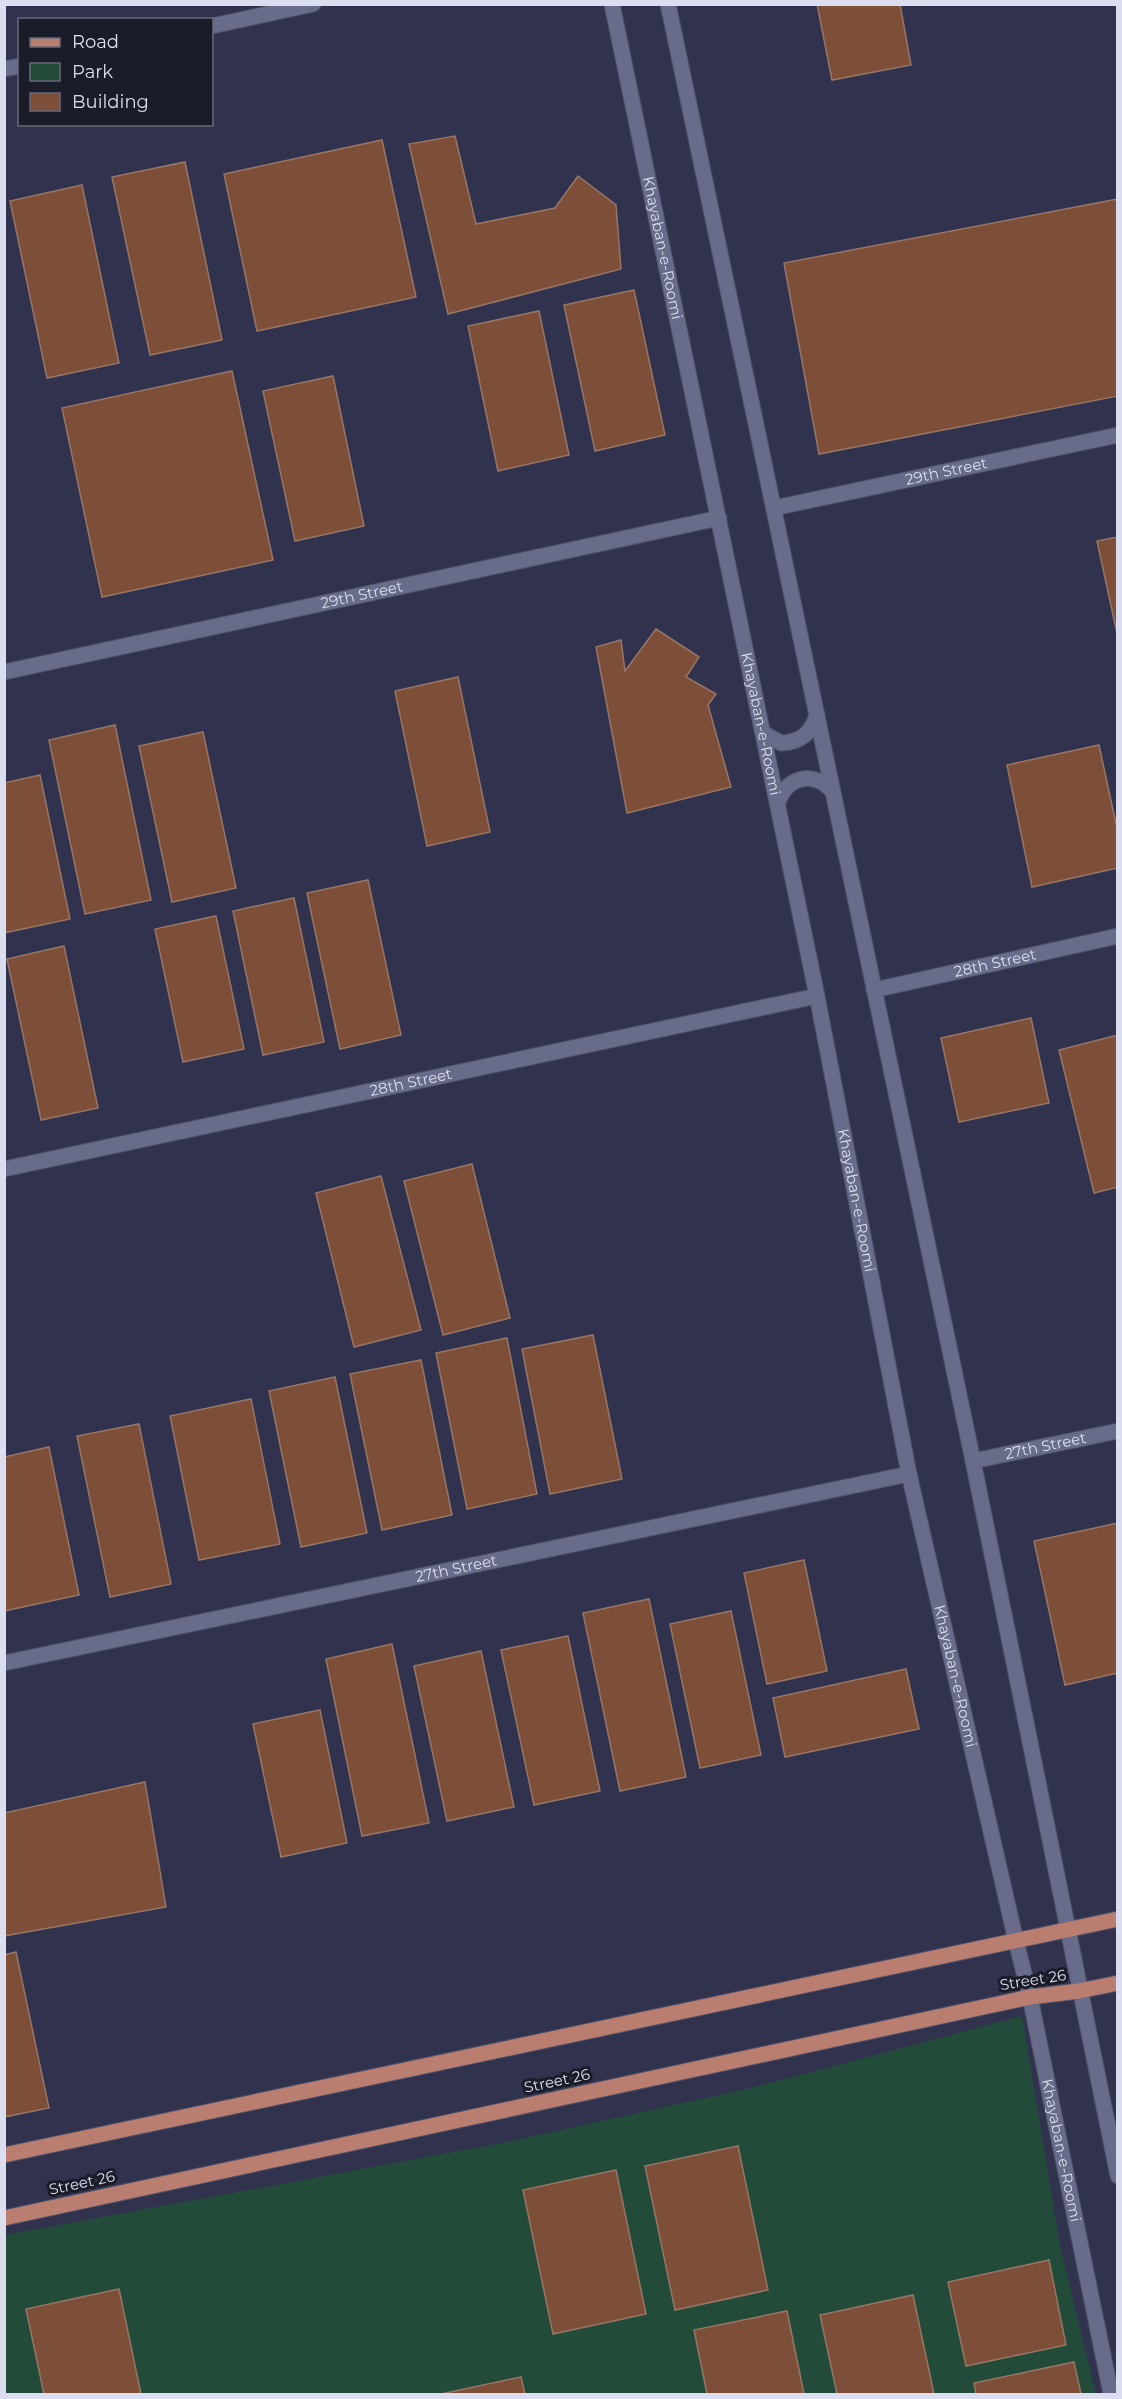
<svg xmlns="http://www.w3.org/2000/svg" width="1122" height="2399" font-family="Montserrat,sans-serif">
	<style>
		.green { fill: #234b3a }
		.building { fill: #7d4e38; stroke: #977667; stroke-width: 1.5 }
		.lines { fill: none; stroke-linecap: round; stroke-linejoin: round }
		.minor-casing { stroke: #4f5168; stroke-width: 17 }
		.major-casing { stroke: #4f5168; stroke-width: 17 }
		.minor { stroke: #686b89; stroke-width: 15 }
		.major { stroke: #ba7e70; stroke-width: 15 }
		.labels { text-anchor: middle; stroke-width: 6; stroke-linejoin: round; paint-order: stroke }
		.street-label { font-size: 15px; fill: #dbdeef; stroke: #1b1c29 }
	</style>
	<rect width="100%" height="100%" fill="#31334e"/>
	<path class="green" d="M1022 2016 1060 2246 1096 2394H5V2235L502 2143 751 2088Z"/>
	<path class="building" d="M817 4H900L911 65 832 80Z
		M455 136 476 224 555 208 578 176 616 205 621 269 448 314 409 144Z
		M382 140 416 297 257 331 224 174Z
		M185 162 222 340 150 355 112 177Z
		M82 185 119 363 47 378 10 201Z
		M1118 199V396L819 454 784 263Z
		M634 290 665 435 595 451 564 305Z
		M539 311 569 455 498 471 468 326Z
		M232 371 273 560 102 597 62 408Z
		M333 376 364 526 295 541 263 391Z
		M1118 537V638L1097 541Z
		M656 629 699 657 686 677 716 694 708 705 731 787 627 813 596 647 621 640 625 671Z
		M458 677 490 832 427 846 395 691Z
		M115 725 151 900 85 914 49 740Z
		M203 732 236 888 172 902 139 746Z
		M1099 745 1118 833V868L1032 887 1007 765Z
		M40 775 70 919 4 933V783Z
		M368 880 401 1035 340 1049 307 893Z
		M294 898 324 1042 263 1055 233 911Z
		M216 916 244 1049 183 1062 155 929Z
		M64 946 98 1108 41 1120 7 959Z
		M1031 1018 1049 1103 959 1122 941 1038Z
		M1118 1035V1187L1094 1193 1059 1050Z
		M472 1164 510 1318 443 1335 404 1181Z
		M381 1176 421 1330 354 1347 316 1193Z
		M593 1335 622 1479 550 1494 522 1349Z
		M507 1338 537 1494 467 1509 436 1353Z
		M421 1360 452 1515 382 1530 350 1374Z
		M335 1377 367 1533 301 1547 269 1391Z
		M251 1399 280 1544 199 1560 170 1416Z
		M139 1424 171 1584 110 1597 77 1436Z
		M49 1447 79 1595 4 1611V1457Z
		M1118 1523V1673L1065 1685 1034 1541Z
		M804 1560 827 1671 767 1684 744 1573Z
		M649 1599 686 1777 620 1791 583 1613Z
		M731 1611 761 1755 700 1768 670 1624Z
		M568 1636 600 1791 534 1805 501 1650Z
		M392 1644 429 1823 362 1836 326 1659Z
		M481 1651 514 1807 447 1821 414 1666Z
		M906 1669 919 1729 785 1757 773 1698Z
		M320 1710 347 1843 281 1857 253 1724Z
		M145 1782 166 1907 4 1936V1813Z
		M16 1952 49 2108 4 2117V1955Z
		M738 2146 768 2290 675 2310 645 2166Z
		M616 2170 646 2314 553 2334 523 2190Z
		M1049 2260 1066 2345 966 2366 948 2282Z
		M119 2289 141 2394H44L26 2309Z
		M913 2295 934 2394H837L820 2315Z
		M787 2311 804 2394H707L694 2330Z
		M1074 2362 1081 2394H976L974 2383Z
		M521 2377 525 2394H441Z"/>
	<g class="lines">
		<defs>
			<g id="minor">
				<path id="s1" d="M612 4 817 996 909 1474 1016 1941 1030 1997 1111 2394"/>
				<path d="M668 4 973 1461 1118 2176"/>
				<path d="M212 26 313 4"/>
				<path d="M4 69 20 66"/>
				<path id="s2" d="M774 508 1118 435"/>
				<path id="s3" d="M4 672 719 518"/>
				<path d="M763 733 781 743C801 742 812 733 817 714"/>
				<path d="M778 803C786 776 815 770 833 792"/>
				<path id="s4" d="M874 990 1118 936"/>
				<path id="s5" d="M4 1169 817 996"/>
				<path id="s6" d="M973 1461 1118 1431"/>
				<path id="s7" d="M4 1663 909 1474"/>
			</g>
			<path id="major" d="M4 2155 1118 1919
				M4 2218 1030 1997 1079 1991 1118 1983"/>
		</defs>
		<use href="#minor" class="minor-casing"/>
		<use href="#major" class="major-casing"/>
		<use href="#minor" class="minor"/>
		<use href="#major" class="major"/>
	</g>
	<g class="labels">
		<g class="street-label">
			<text dy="5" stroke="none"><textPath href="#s1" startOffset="249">Khayaban-e-Roomi</textPath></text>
			<text dy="5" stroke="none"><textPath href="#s2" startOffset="176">29th Street</textPath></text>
			<text dy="5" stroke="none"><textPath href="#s3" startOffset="366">29th Street</textPath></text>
			<text dy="5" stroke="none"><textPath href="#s1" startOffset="735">Khayaban-e-Roomi</textPath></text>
			<text dy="5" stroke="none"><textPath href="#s4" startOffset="124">28th Street</textPath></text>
			<text dy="5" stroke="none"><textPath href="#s5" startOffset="416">28th Street</textPath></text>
			<text dy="5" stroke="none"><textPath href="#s1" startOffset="1221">Khayaban-e-Roomi</textPath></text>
			<text dy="5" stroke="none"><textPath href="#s6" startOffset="74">27th Street</textPath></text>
			<text dy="5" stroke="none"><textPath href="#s7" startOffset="462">27th Street</textPath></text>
			<text dy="5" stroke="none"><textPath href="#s1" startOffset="1707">Khayaban-e-Roomi</textPath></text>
			<text transform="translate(1033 1980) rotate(-9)" y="5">Street 26</text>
			<text transform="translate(557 2081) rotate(-12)" y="5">Street 26</text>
			<text dy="5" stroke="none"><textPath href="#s1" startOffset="2193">Khayaban-e-Roomi</textPath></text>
			<text transform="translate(82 2183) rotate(-12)" y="5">Street 26</text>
		</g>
	</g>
	<rect width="1122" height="2399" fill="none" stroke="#dbdeef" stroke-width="12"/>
	<rect x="18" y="18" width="195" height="108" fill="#1b1c29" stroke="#686a78" stroke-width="1.5"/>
	<rect x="30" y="38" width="30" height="9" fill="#ba7e70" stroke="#686a78" stroke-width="1.5"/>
	<text x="72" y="48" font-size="18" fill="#dbdeef">Road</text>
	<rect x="30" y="63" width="30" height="18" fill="#234b3a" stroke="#686a78" stroke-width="1.5"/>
	<text x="72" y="78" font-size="18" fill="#dbdeef">Park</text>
	<rect x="30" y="93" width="30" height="18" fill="#7d4e38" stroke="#686a78" stroke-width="1.5"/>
	<text x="72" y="108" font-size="18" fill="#dbdeef">Building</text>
</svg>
